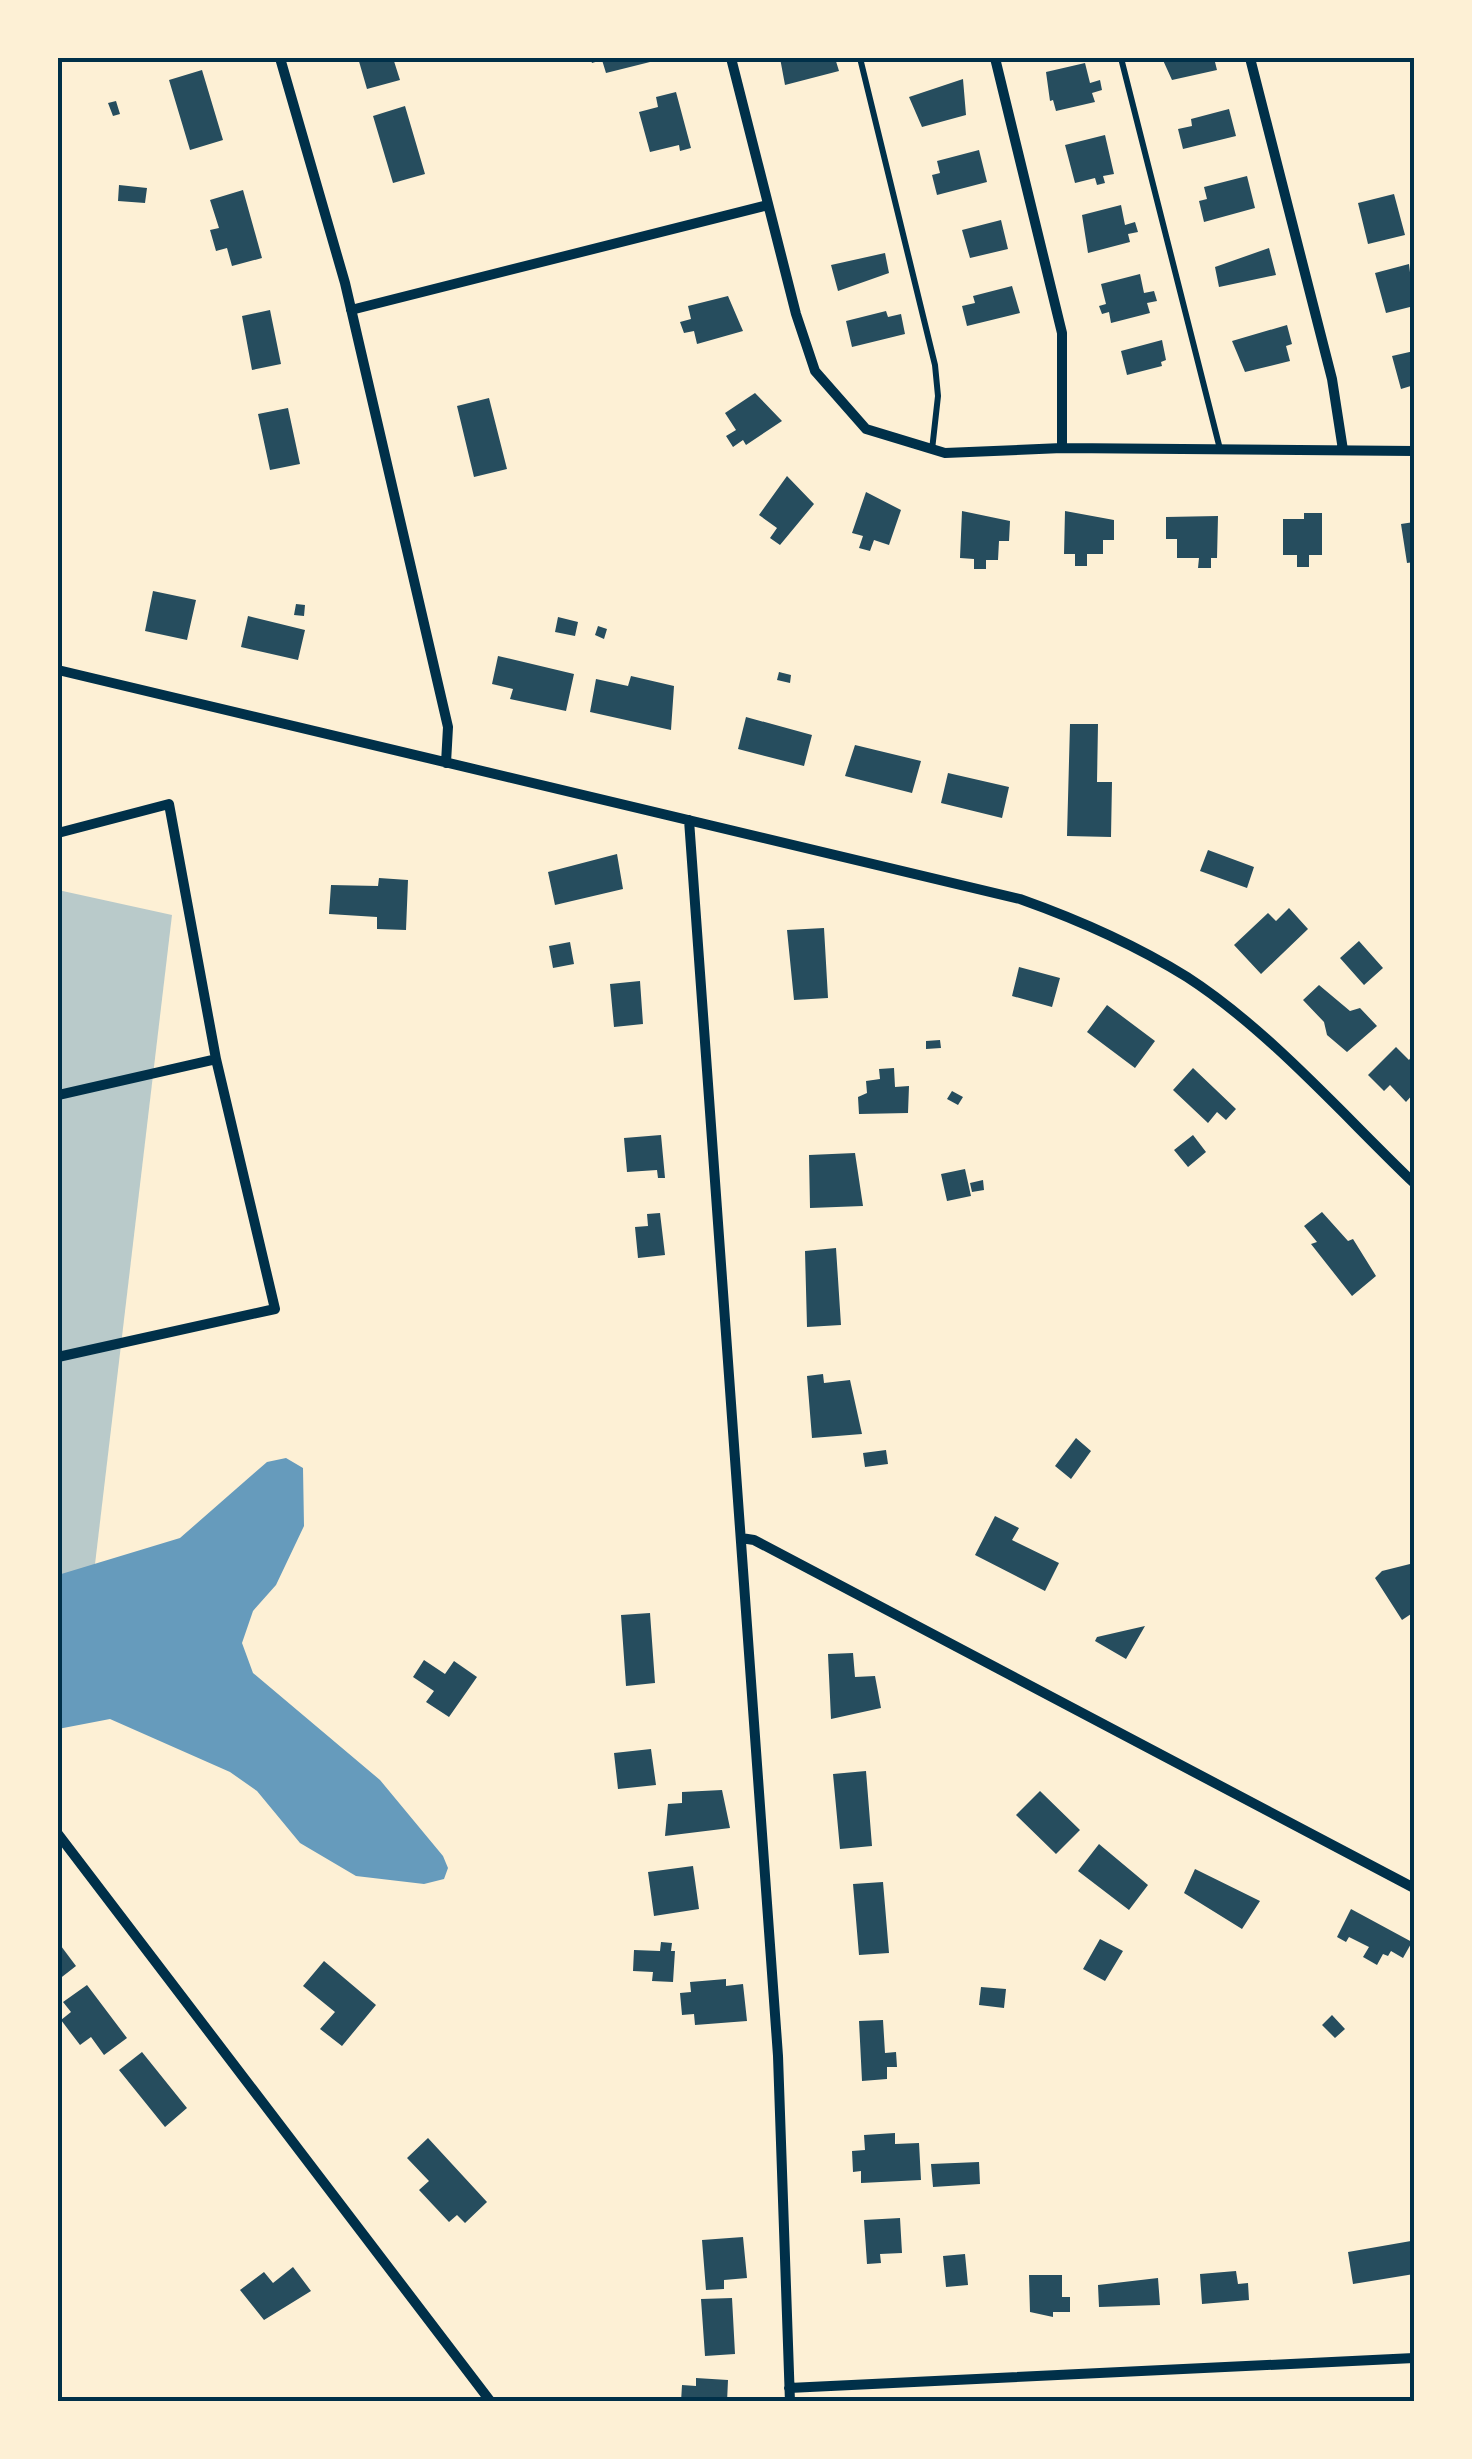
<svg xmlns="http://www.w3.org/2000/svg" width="1472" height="2459" font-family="Literata,serif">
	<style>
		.green { fill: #b9caca }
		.water { fill: #669bbc }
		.building { fill: #264d5e }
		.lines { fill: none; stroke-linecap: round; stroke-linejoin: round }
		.service { stroke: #003049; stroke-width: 6 }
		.minor { stroke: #003049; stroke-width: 10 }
		.neatline { fill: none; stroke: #003049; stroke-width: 4 }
	</style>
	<rect width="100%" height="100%" fill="#fdf0d5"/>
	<path class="green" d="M58 890 172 915 77 1716 58 1713Z"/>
	<path class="water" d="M286 1458 303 1468 304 1526 276 1585 253 1611 242 1643 253 1673 380 1780 443 1856 448 1868 444 1879 424 1884 356 1876 300 1843 257 1791 230 1772 110 1719 58 1729V1575L180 1538 267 1462Z"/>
	<path class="building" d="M358 58H393L400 80 367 89Z
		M590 58H661L662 59 606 73 602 60 592 63Z
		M780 58H835L839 71 785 85Z
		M1162 58H1214L1217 70 1172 80Z
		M1085 63 1090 83 1100 80 1102 90 1092 93 1095 102 1056 111 1053 100 1050 101 1046 72Z
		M202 70 223 140 190 150 169 80Z
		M963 79 966 115 922 127 909 97Z
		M676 92 691 148 680 151 679 145 650 152 639 112 658 107 656 97Z
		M116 101 120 114 113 116 108 103Z
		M405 106 425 174 393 183 373 116Z
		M1229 109 1236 136 1183 149 1178 129 1192 126 1191 119Z
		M1105 135 1114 174 1103 176 1105 183 1097 185 1095 178 1075 183 1065 145Z
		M979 150 987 182 937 195 932 175 940 173 937 161Z
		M1247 176 1255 208 1204 222 1199 201 1207 199 1204 187Z
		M119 185 147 188 145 203 118 201Z
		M243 190 262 258 232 266 227 248 216 251 210 230 219 228 210 200Z
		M1394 194 1405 235 1368 244 1358 203Z
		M1121 205 1125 225 1135 222 1138 232 1128 234 1130 242 1088 253 1082 215Z
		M1001 220 1008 249 970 258 962 230Z
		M1269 248 1276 275 1219 287 1215 267Z
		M885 253 889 273 838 291 831 265Z
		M1409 264 1414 306 1386 313 1375 273Z
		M1140 274 1144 293 1154 291 1157 301 1147 303 1150 313 1111 323 1109 312 1102 314 1099 306 1106 304 1101 284Z
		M1012 286 1020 313 967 326 962 306 975 303 973 296Z
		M728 296 743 331 697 344 694 331 684 333 680 322 691 319 688 306Z
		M270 310 281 364 252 370 242 316Z
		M886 311 888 317 901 314 905 334 852 347 846 321Z
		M1287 325 1292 344 1286 346 1290 361 1245 372 1232 341Z
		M1162 340 1166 360 1161 362 1162 366 1127 375 1121 351Z
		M1414 351V385L1401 389 1392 356Z
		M755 393 782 421 746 445 743 440 733 447 726 436 736 430 725 413Z
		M489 398 507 469 474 477 457 406Z
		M288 408 300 464 270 470 258 414Z
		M787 476 814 504 780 545 770 538 777 528 759 515Z
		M866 492 901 510 889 545 874 540 870 551 859 548 863 536 852 533Z
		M962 511 1010 521 1009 541H999L998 560H986V569H974V559L960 558Z
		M1065 511 1114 520V540H1103V554H1087V566H1075V554H1064Z
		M1304 513H1322V555H1309V567H1297V555H1283V519H1304Z
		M1218 516 1217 558H1211V568H1198L1199 558H1177V539H1166V517Z
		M1414 522V562L1407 563 1401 524Z
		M153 591 196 600 187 640 145 631Z
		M296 604 305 605 304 616 294 615Z
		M248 616 305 630 298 660 241 647Z
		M558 617 578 622 575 636 555 632Z
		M598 626 607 629 604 639 595 635Z
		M498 656 574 674 566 711 510 699 513 689 492 684Z
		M779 672 791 675 790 683 777 680Z
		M631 676 674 686 671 730 590 712 596 679 628 686Z
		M746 717 812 735 804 766 738 749Z
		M1070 724H1098L1097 782H1112L1111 837 1067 836Z
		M855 745 921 761 912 793 845 776Z
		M948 773 1009 787 1002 818 941 803Z
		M1208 850 1254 867 1247 888 1200 871Z
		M617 854 623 889 555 905 548 872Z
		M379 878 408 880 406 930 377 929V917L329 914 331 885 378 886Z
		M1289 908 1308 929 1261 974 1234 945 1268 913 1276 921Z
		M824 928 828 998 794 1000 787 930Z
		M1359 941 1383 968 1364 985 1340 958Z
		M570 942 574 964 553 968 549 946Z
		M1019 967 1060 978 1052 1007 1012 996Z
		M640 981 643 1024 614 1027 610 984Z
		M1319 985 1350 1011 1360 1008 1377 1026 1347 1052 1327 1035 1324 1022 1303 1000Z
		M1107 1005 1155 1041 1135 1068 1087 1032Z
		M940 1040 941 1048 926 1049V1041Z
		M1396 1047 1409 1060 1414 1053V1093L1406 1102 1390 1085 1384 1091 1368 1075Z
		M894 1068 895 1087 909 1086 908 1113 859 1114 858 1097 867 1093 866 1081 880 1079 879 1069Z
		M1193 1068 1236 1109 1226 1120 1217 1112 1208 1123 1173 1090Z
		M952 1091 963 1097 958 1105 947 1099Z
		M661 1135 665 1178H658L657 1170 627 1172 624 1138Z
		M1193 1135 1206 1152 1188 1167 1174 1150Z
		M855 1153 863 1206 810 1208 809 1155Z
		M965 1169 971 1196 947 1201 941 1174Z
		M983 1180 984 1190 972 1192 970 1183Z
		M1322 1212 1348 1241 1353 1239 1376 1276 1352 1296 1311 1244 1317 1242 1304 1226Z
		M660 1213 665 1255 638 1258 635 1227 648 1226 647 1214Z
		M836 1248 841 1325 807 1327 805 1251Z
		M823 1374 824 1383 850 1380 862 1434 812 1438 807 1376Z
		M1076 1438 1091 1451 1071 1479 1055 1466Z
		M886 1450 888 1464 865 1467 863 1453Z
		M995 1516 1019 1528 1012 1540 1059 1563 1045 1591 975 1555Z
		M1414 1563V1612L1402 1620 1375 1578 1382 1571Z
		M650 1613 655 1683 626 1686 621 1615Z
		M1145 1626 1126 1659 1095 1641 1097 1637Z
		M853 1653 855 1677 875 1676 881 1708 831 1719 828 1654Z
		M424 1660 445 1674 454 1661 477 1677 449 1717 426 1702 434 1691 413 1677Z
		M651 1749 656 1785 618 1789 614 1753Z
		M866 1771 872 1846 840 1849 833 1774Z
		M722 1790 730 1828 665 1836 668 1804 682 1803V1792Z
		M1040 1791 1080 1830 1056 1854 1016 1815Z
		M1099 1844 1148 1885 1129 1910 1078 1871Z
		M693 1866 699 1909 654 1916 648 1872Z
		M1195 1869 1260 1901 1242 1929 1184 1893Z
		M883 1882 889 1953 859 1955 853 1884Z
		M1351 1909 1412 1942 1403 1958 1391 1951 1388 1956 1383 1954 1377 1965 1363 1957 1369 1947 1349 1937 1346 1942 1337 1937Z
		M1100 1939 1123 1951 1105 1981 1083 1969Z
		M58 1942 76 1966 58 1980Z
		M661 1942 672 1943 671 1951H675L673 1982 652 1981 653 1972 633 1971 634 1950 660 1951Z
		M324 1961 376 2005 342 2046 320 2029 335 2012 303 1986Z
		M726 1979V1986L743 1984 747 2021 695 2025 694 2014 682 2015 680 1993 691 1992 690 1982Z
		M87 1985 127 2038 104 2055 91 2037 80 2045 61 2020 71 2012 63 2002Z
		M981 1987 1006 1989 1004 2008 979 2005Z
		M1332 2015 1345 2029 1335 2038 1322 2025Z
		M883 2020 885 2053 896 2052 897 2067H887V2079L862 2081 859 2021Z
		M142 2052 187 2108 165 2127 119 2070Z
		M895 2133V2144L919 2143 921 2180 861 2183V2171L853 2172 852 2151 865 2150 864 2135Z
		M428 2138 487 2202 465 2223 457 2215 449 2222 419 2190 429 2181 407 2158Z
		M979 2162 980 2184 933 2187 931 2164Z
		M900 2218 902 2253 880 2254 881 2263 867 2264 864 2220Z
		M743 2237 747 2278 724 2280V2289L706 2290 702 2240Z
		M1411 2241 1414 2274 1353 2284 1348 2252Z
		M965 2254 968 2285 946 2287 943 2256Z
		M293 2267 311 2291 264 2320 240 2290 264 2272 273 2283Z
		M1236 2271 1238 2284 1248 2283 1249 2300 1202 2304 1200 2274Z
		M1029 2275H1062V2297H1070V2312H1053V2317L1030 2312Z
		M1158 2278 1160 2305 1099 2307 1098 2285Z
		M732 2298 735 2354 705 2356 701 2299Z
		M696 2378 728 2380 727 2402H681L682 2385 696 2386Z"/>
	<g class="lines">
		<path class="service" d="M860 58 935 365 938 396 932 450
			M1121 58 1220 449"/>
		<path class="minor" d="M280 58 345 283 448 727 446 763
			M731 58 796 314 815 371 866 429 945 453 1062 448 1414 451
			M995 58 1062 333V448
			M1250 58 1332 379 1343 450
			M351 310 768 205
			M58 670 1020 899C1079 920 1134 944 1187 977 1269 1030 1344 1116 1414 1183
			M689 820 778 2056 790 2402
			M58 833 169 804 216 1059 58 1095
			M58 1357 275 1309 216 1059
			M741 1538 754 1540 1414 1888
			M58 1834 491 2402
			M789 2388 1414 2358
			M1414 2402V2401"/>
	</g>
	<rect width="1472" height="2459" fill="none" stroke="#fdf0d5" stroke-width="120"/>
	<rect x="60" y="60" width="1352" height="2339" class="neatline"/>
</svg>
